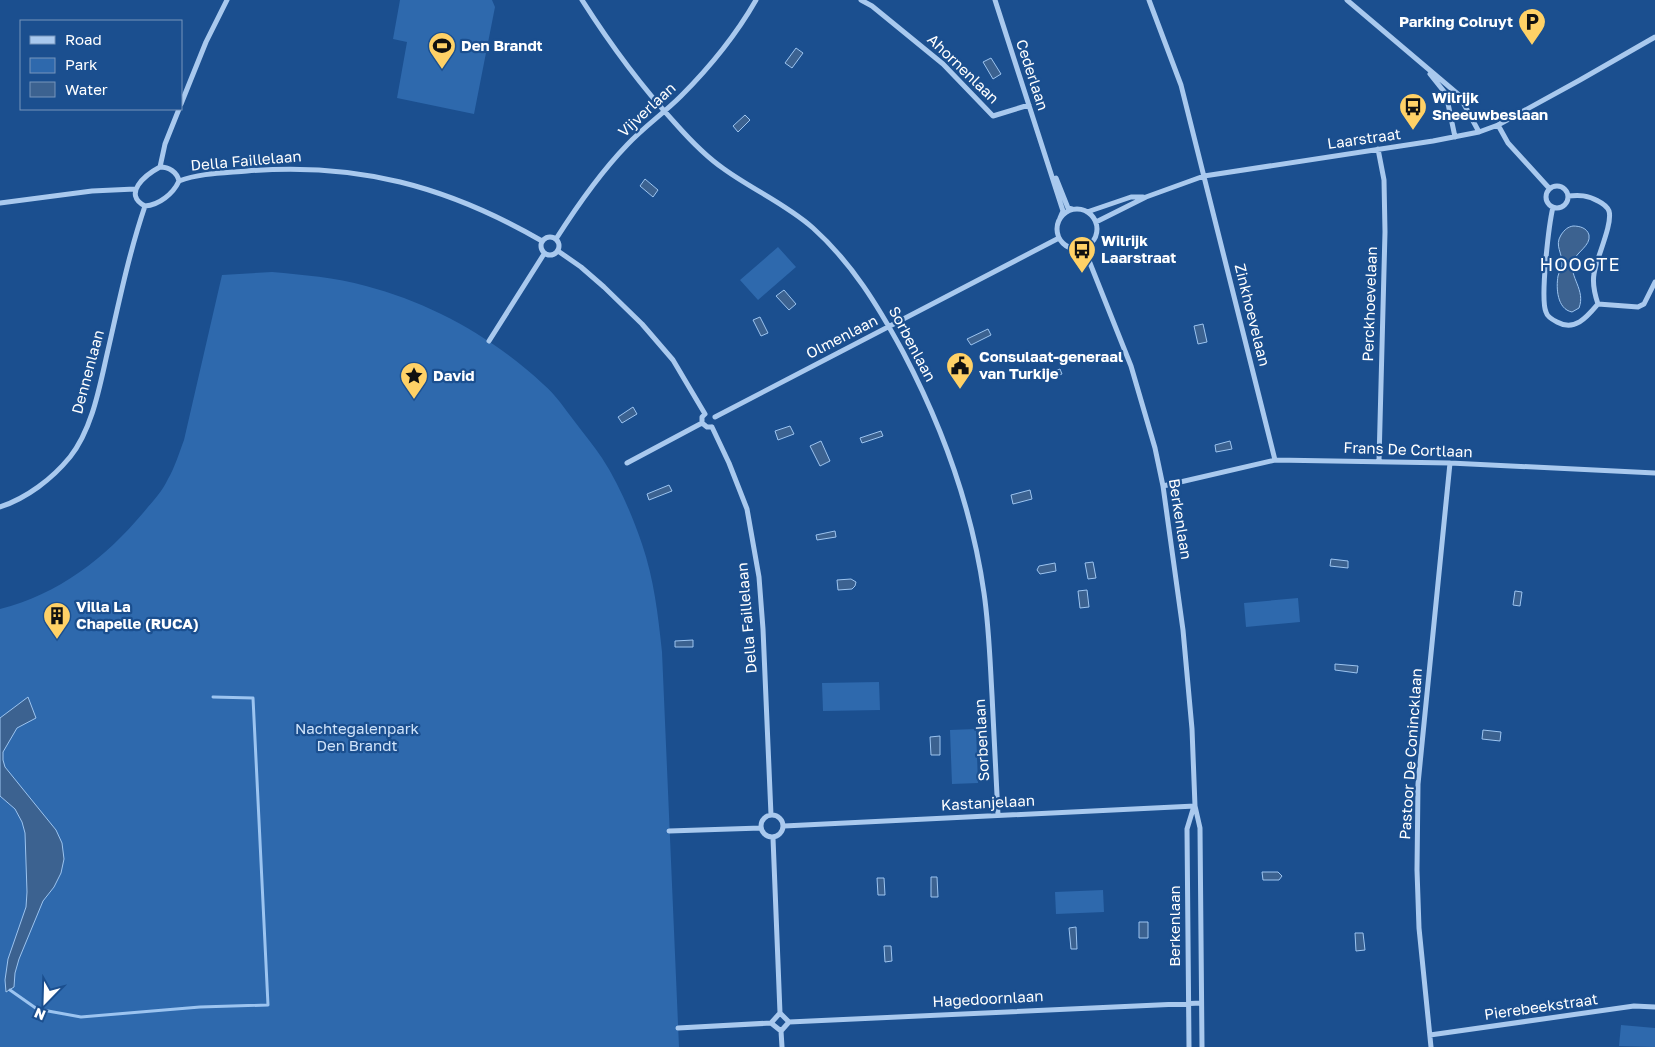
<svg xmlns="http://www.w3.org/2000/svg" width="1655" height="1047" font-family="'Golos Text',sans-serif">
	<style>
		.green { fill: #2e69ad }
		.water { fill: #3c6290; stroke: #9cc4f0 }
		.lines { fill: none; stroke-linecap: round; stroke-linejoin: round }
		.stream { stroke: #9cc4f0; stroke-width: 3 }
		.minor { stroke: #a9c9ee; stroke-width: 5 }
		.labels { text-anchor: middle; stroke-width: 4.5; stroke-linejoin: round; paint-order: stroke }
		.poi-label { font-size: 15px; font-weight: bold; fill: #fff; stroke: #1b4f8f; text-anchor: start }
		.street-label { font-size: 15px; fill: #fff; stroke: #1b4f8f }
		.park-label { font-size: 15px; fill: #cfe3fa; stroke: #1b4f8f }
		.quarter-label { font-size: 18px; letter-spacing: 1px; fill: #fff; stroke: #1b4f8f }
	</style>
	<rect width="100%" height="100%" fill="#1b4f8f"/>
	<path class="green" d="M400 0H492L495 7 474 114 397 98 407 42 393 39Z
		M778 247 796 267 758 300 740 280Z
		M272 272C303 275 335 277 366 286 431 303 494 338 543 384 556 395 565 409 575 422 584 434 594 446 602 458 619 484 632 515 642 544 654 579 658 615 662 652L679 1047H0V609C59 594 105 558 143 513 152 502 162 492 168 479 175 467 179 453 184 440L222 275Z
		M1298 598 1300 622 1246 627 1244 603Z
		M879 682 880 710 823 711 822 683Z
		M976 729 978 783 952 784 950 730Z
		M1103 890 1104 912 1056 914 1055 892Z
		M1621 1025 1655 1028V1047L1619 1046Z"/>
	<path class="water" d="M796 48 803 53 792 68 785 63Z
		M991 58 1001 74 993 79 983 62Z
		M745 115 750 120 738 132 733 126Z
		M645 179 658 190 653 197 640 186Z
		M1573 226C1580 226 1587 228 1589 235 1591 246 1576 252 1573 262 1569 277 1586 290 1579 308L1572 312C1557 309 1556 288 1558 276 1559 272 1562 268 1562 265 1563 253 1554 246 1561 235 1565 229 1568 227 1573 226Z
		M784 290 796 304 789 310 776 296Z
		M760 317 768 333 761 336 753 320Z
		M1203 324 1207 342 1198 344 1194 326Z
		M988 329 991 335 971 345 967 339Z
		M1060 369 1062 374 1044 381 1042 376Z
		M633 407 637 414 622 423 618 417Z
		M790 426 794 434 778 440 775 431Z
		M881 431 883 436 862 443 860 438Z
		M821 441 830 461 820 466 810 446Z
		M1230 441 1232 449 1216 452 1215 445Z
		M669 485 672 491 649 500 647 494Z
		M1030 490 1032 499 1013 504 1011 495Z
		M835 531 836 537 817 540 816 535Z
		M1331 559 1348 561V568L1330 566Z
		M1093 562 1096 578 1088 579 1085 563Z
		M1055 563 1056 571 1040 574 1037 570 1039 566Z
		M851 579 856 582 855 586 852 589 838 590 837 580Z
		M1087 590 1089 607 1080 608 1078 591Z
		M1515 591 1522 592 1520 606 1513 605Z
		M693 640V647H675V641Z
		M1335 664 1358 666 1357 673 1335 670Z
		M28 697 36 718 17 728 3 752V760L5 767 56 830 62 843 64 859 61 873 54 887 43 901 19 959 15 973 14 987 6 992 5 980 8 959 26 907 27 892 25 833 22 822 15 809 0 796V718Z
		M1483 730 1501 732 1500 741 1482 739Z
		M940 736V755H931L930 737Z
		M1262 872H1278L1282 876 1279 880H1263Z
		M931 877H937L938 897H931Z
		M877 878H884L885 895H878Z
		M1139 922H1148V938H1139Z
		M1076 927 1077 949H1071L1069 928Z
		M1355 933H1363L1365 950 1356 951Z
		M884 946H891L892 961 885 962Z"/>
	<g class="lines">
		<path class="stream" d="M10 990 37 1009 81 1017 200 1007 268 1005 253 698 213 697"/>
		<path class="minor" d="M582 0C610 44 640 85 675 123 690 140 705 156 724 169 753 190 786 204 813 228 852 263 878 306 903 352 943 428 972 509 984 593 989 627 990 661 992 695 994 735 996 775 998 815
			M861 0 872 6 943 64 993 116 1029 105
			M995 0 1063 211 1060 218
			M1149 0 1181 85 1275 460
			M1347 0 1459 95 1479 132
			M1430 74 1446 94 1455 137
			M181 104 206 42 227 0
			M1498 125 1508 143 1549 188
			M1378 149 1384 180 1385 232 1379 461
			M160 167C169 167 177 172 179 181 173 194 159 205 145 206 122 194 145 175 160 167Z
			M160 167 165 144 179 109
			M1056 178 1068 208 1072 209
			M179 181C200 173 224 173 247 171 357 162 447 186 542 241
			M1546 197a11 11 0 1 1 22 0a11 11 0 1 1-22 0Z
			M1568 196C1579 195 1588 195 1598 201 1602 203 1607 206 1609 211 1613 224 1596 259 1594 274 1592 285 1595 295 1598 304
			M0 203 92 191 135 189
			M1553 207C1549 224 1540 298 1546 312 1547 316 1553 320 1557 322 1575 332 1587 317 1598 304
			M1057 229a20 20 0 1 1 40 0a20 20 0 1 1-40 0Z
			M1087 212 1131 197H1143
			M1096 222 1146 197 1204 176 1433 141 1479 132 1498 125 1580 80 1655 37
			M541 246a9 9 0 1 1 18 0a9 9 0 1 1-18 0Z
			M556 239C577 206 600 173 627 145 644 127 664 113 681 96 710 67 736 35 756 0
			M1084 248 1131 366 1155 448 1163 486 1183 630 1192 729 1195 806 1200 828 1202 1047
			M558 251 581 267 604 287 642 324 673 360 705 414
			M1598 304 1638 307 1644 304 1655 282
			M489 341 544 254
			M705 414 702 417V423L707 427H712
			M715 417 1059 238
			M712 427 729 463 747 509 759 577 763 629 771 815
			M627 463 702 423
			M1163 486 1275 460 1450 463 1655 473
			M0 507C27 498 52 479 70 457 93 428 100 384 108 350 119 302 129 253 145 206
			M761 826a11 11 0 1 1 22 0a11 11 0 1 1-22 0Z
			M784 826 1195 806
			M669 831 761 828
			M773 838 780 1013 771 1023 781 1031 782 1047
			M780 1013 789 1022 781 1031
			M789 1022 1201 1003
			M678 1028 771 1023
			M1430 1035 1634 1006 1655 1007
			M1189 1047 1187 829 1194 806
			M1431 1047 1419 928 1417 870 1418 784 1450 463"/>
	</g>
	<defs>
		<symbol id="parking-pin" viewBox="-11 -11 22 30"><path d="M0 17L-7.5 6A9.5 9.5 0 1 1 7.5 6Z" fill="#ffd166" stroke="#1b4f8f"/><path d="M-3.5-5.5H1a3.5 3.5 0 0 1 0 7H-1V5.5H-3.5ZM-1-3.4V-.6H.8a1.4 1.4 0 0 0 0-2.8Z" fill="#111"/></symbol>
		<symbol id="stadium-pin" viewBox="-11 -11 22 30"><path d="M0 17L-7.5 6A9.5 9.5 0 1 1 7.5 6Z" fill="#ffd166" stroke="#1b4f8f"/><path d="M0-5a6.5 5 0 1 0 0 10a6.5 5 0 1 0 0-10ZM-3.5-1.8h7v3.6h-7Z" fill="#111"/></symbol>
		<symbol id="bus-pin" viewBox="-11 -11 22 30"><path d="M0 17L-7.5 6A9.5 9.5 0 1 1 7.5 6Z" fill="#ffd166" stroke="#1b4f8f"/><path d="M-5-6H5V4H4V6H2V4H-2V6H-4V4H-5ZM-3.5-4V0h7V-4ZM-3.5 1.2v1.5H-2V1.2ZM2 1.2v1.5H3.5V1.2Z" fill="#111"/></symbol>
		<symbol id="civic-pin" viewBox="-11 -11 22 30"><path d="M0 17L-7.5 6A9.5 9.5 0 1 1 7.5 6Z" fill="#ffd166" stroke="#1b4f8f"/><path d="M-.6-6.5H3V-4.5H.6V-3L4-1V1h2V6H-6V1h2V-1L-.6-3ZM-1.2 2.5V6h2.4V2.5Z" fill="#111"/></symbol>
		<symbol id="sight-pin" viewBox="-11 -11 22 30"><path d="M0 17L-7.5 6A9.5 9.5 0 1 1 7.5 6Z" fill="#ffd166" stroke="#1b4f8f"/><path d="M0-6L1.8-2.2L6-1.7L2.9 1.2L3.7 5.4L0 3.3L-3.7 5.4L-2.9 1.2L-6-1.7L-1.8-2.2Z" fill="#111"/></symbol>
		<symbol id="building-pin" viewBox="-11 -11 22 30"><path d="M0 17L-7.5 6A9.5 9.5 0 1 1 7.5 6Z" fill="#ffd166" stroke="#1b4f8f"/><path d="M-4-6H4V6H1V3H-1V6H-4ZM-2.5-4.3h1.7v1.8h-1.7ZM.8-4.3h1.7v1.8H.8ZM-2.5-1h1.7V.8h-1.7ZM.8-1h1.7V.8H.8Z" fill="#111"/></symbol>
	</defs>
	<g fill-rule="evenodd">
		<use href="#parking-pin" x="1516" y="6" width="32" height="43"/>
		<use href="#stadium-pin" x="426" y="30" width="32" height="43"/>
		<use href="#bus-pin" x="1397" y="91" width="32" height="43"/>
		<use href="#bus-pin" x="1066" y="234" width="32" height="43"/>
		<use href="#civic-pin" x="944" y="350" width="32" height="43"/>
		<use href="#sight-pin" x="398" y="360" width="32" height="43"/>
		<use href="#building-pin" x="41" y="600" width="32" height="43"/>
	</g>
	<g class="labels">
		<g class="poi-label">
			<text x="1513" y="27" text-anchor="end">Parking Colruyt</text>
			<text x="461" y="51">Den Brandt</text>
			<text x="1432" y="103">Wilrijk<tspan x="1432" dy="17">Sneeuwbeslaan</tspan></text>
			<text x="1101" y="246">Wilrijk<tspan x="1101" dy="17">Laarstraat</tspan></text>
			<text x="979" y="362">Consulaat-generaal<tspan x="979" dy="17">van Turkije</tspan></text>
			<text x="433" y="381">David</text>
			<text x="76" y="612">Villa La<tspan x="76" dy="17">Chapelle (RUCA)</tspan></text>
		</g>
		<g class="street-label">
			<text transform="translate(963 69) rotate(44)" y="5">Ahornenlaan</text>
			<text transform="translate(1032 75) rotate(72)" y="5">Cederlaan</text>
			<text transform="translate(647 110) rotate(-43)" y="5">Vijverlaan</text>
			<text transform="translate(1364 139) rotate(-8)" y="5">Laarstraat</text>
			<text transform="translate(246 161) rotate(-5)" y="5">Della Faillelaan</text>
			<text transform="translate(1370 304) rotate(-88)" y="5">Perckhoevelaan</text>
			<text transform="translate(1252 315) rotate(76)" y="5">Zinkhoevelaan</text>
			<text transform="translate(842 337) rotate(-27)" y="5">Olmenlaan</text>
			<text transform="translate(912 344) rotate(62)" y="5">Sorbenlaan</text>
			<text transform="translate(88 372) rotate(-75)" y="5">Dennenlaan</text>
			<text transform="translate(1408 450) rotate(2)" y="5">Frans De Cortlaan</text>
			<text transform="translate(1180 519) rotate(81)" y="5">Berkenlaan</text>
			<text transform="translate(747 618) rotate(-95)" y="5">Della Faillelaan</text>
			<text transform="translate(982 740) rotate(-93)" y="5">Sorbenlaan</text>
			<text transform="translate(1411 754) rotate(-86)" y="5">Pastoor De Conincklaan</text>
			<text transform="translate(988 803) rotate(-3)" y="5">Kastanjelaan</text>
			<text transform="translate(1175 926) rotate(-90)" y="5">Berkenlaan</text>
			<text transform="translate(988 999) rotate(-3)" y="5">Hagedoornlaan</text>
			<text transform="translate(1541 1007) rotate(-8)" y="5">Pierebeekstraat</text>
		</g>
		<g class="park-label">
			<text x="357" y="734">Nachtegalenpark<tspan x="357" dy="17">Den Brandt</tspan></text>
		</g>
		<g class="quarter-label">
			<text x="1580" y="271">HOOGTE</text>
		</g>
	</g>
	<rect x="20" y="20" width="162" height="90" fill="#1b4f8f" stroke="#7695bc"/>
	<rect x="30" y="36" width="25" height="8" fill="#a9c9ee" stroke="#7695bc"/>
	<text x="65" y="45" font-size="15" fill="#ffffff">Road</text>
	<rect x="30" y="58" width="25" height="15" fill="#2e69ad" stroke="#7695bc"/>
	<text x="65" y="70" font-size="15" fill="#ffffff">Park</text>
	<rect x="30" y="82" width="25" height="15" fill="#3c6290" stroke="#7695bc"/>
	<text x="65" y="95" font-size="15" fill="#ffffff">Water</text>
	<g transform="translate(45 1002) rotate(203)" stroke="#1b4f8f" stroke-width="4" paint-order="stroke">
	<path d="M0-4L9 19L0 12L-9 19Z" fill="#ffffff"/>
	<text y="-8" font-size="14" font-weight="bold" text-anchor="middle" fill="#ffffff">N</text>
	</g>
</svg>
